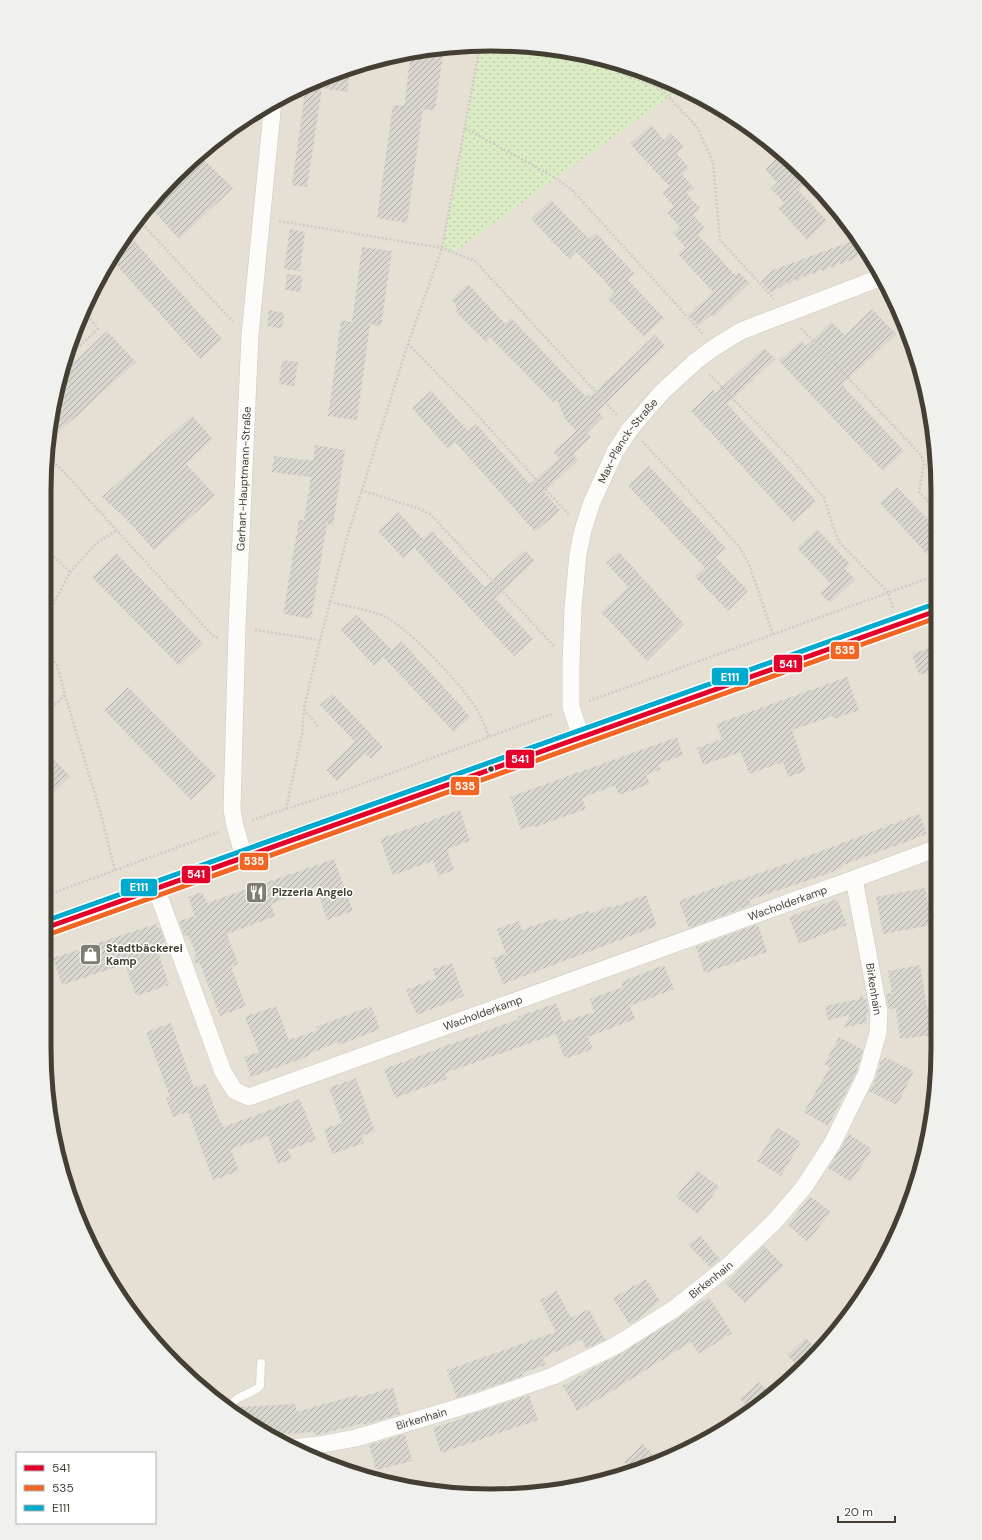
<svg xmlns="http://www.w3.org/2000/svg" width="982" height="1540" font-family="'DM Sans',sans-serif">
	<style>
		.residential { fill: #e5e0d3 }
		.grass { fill: url(#grass-dots) }
		.building { fill: url(#building-hatch) }
		.lines { fill: none; stroke-linecap: round; stroke-linejoin: round }
		.service-casing { stroke: #ccc9c2; stroke-width: 9 }
		.minor-casing { stroke: #ccc9c2; stroke-width: 18 }
		.path { stroke: #cecbc6; stroke-width: 2.5; stroke-dasharray: 2 2; stroke-linecap: butt }
		.service { stroke: #fdfcfb; stroke-width: 8 }
		.minor { stroke: #fdfcfb; stroke-width: 17 }
		.bus-1-casing { stroke: #fff; stroke-width: 8 }
		.bus-2-casing { stroke: #fff; stroke-width: 8 }
		.bus-3-casing { stroke: #fff; stroke-width: 8 }
		.bus-1 { stroke: #e4002b; stroke-width: 5 }
		.bus-2 { stroke: #f26522; stroke-width: 5 }
		.bus-3 { stroke: #00a9ce; stroke-width: 5 }
		.bus-dot { fill: #453f33; stroke: #fff; stroke-width: 1.5 }
		.labels { text-anchor: middle; stroke-width: 3; stroke-linejoin: round; paint-order: stroke }
		.street-label { font-size: 11px; fill: #453f33; stroke: #fff }
		.poi-label { font-size: 11px; font-weight: bold; fill: #453f33; stroke: #fff; text-anchor: start }
		.rim { fill: none; stroke: #453f33; stroke-width: 5 }
		.line-badge { stroke: #fff; stroke-width: 1.5 }
		.badge-label { font-size: 11px; text-anchor: middle; font-weight: bold; fill: #fff }
	</style>
	<defs>
		<pattern id="grass-dots" width="8" height="8" patternUnits="userSpaceOnUse"><rect width="8" height="8" fill="#dbecc4"/><path d="M2 2h.1M6 6h.1" fill="none" stroke="#bdcba9" stroke-width="1.8" stroke-linecap="round"/></pattern>
		<pattern id="building-hatch" width="6" height="6" patternUnits="userSpaceOnUse"><rect width="6" height="6" fill="#d9d6cf"/><path d="M-1 1l2-2M0 6l6-6M5 7l2-2" fill="none" stroke="#b2afa9"/></pattern>
	</defs>
	<rect width="100%" height="100%" fill="#f0ede6"/>
	<path class="residential" d="M481 46 443 247 666 99 689 90 763 137 845 219 892 293 923 375 937 462 934 1107 904 1220 845 1321 786 1385 739 1421 688 1450 607 1481 491 1496 404 1487 347 1472 293 1450 219 1404 175 1365 119 1298 68 1192 48 1108V433L78 320 137 219 196 155 268 104 348 68 433 48Z"/>
	<path class="grass" d="M520 45 607 59 688 90 666 99 454 252 443 247 481 46Z"/>
	<path class="building" d="M421 50 443 54 435 111 423 109 407 223 377 218 393 105 404 106 411 53Z
		M351 67 347 92 322 88 307 187 292 185 306 86Z
		M651 125 664 140 671 133 684 147 676 153 689 168 682 174 694 188 687 194 700 208 693 215 705 228 698 235 735 275 739 272 749 283 714 317 711 315 699 326 688 315 713 292 678 254 685 247 673 233 680 227 667 213 674 206 662 193 669 186 630 144Z
		M198 154 233 188 179 239 149 206Z
		M781 154 795 168 792 170 805 184 798 190 827 221 807 240 778 208 784 203 771 189 777 183 765 169Z
		M551 200 589 239 596 233 634 273 628 280 664 318 644 337 608 299 614 292 602 278 576 252 569 259 531 219Z
		M290 229 305 232 300 271 284 269Z
		M128 234 222 339 200 359 112 260Z
		M858 239 862 246 860 248 863 250 850 262 848 259 842 265 839 262 833 268 830 266 823 272 821 269 815 275 812 272 806 278 803 276 797 282 795 279 788 285 786 282 779 289 778 287 772 293 761 282 773 270Z
		M362 247 392 251 381 326 370 324 357 420 328 416 341 320 352 322Z
		M287 274 303 276 300 292 285 290Z
		M468 284 505 324 511 318 586 397 589 395 591 396 655 335 665 346 598 411 603 417 587 433 591 437 573 454 578 460 544 492 560 510 535 532 455 442 448 449 412 408 431 391 468 431 476 424 530 484 559 458 553 452 576 431 565 419 557 400 554 403 490 337 486 342 457 313 456 305 451 300Z
		M872 309 896 334 842 385 904 451 883 471 779 361 801 341 806 346 831 322 845 335Z
		M269 310 284 313 282 329 267 326Z
		M107 331 136 362 48 442V433L65 368H68Z
		M764 348 775 359 727 404 816 501 793 522 691 411 713 390 716 393Z
		M282 360 298 362 294 386 279 384Z
		M192 416 213 439 186 464 215 495 154 550 126 519 102 497Z
		M315 445 345 450 333 525 327 524 311 619 283 614 299 520H304L311 477 272 472 274 456 313 461Z
		M649 466 726 548 716 557 748 591 728 611 695 577 705 568 628 486Z
		M897 487 937 529V545L927 554 880 503Z
		M398 512 423 539 432 531 485 587 525 550 535 561 495 598 533 639 514 656 414 548 403 558 378 531Z
		M817 529 850 564 845 569 855 579 830 603 820 593 830 583 797 548Z
		M619 552 684 624 647 661 601 612 628 587 606 563Z
		M116 553 203 643 179 666 92 577Z
		M357 615 392 650 384 657 401 641 463 708H462L470 717 454 732 383 657 374 666 341 630Z
		M936 646V670L919 675 912 654Z
		M847 677 859 710 834 719 833 716 792 730 806 771 788 777 783 762 749 774 741 752 703 765 697 748 722 739 716 724Z
		M128 687 216 776 191 800 104 710Z
		M333 694 383 747 371 759 365 753 337 781 326 770 355 742 320 705Z
		M677 737 683 755 659 764 661 769 646 775 650 784 619 795 615 785 582 798 586 809 535 827 534 825 521 830 510 797Z
		M48 753 70 776 48 797Z
		M460 810 470 841 447 849 454 870 438 875 433 861 393 875 380 839Z
		M919 814 927 834 843 865V867L827 874 749 900 751 905 689 928 679 901 739 879 740 880 797 860Z
		M334 859 353 911 327 920 316 887 271 904 275 916 227 934 238 964 231 967 246 1006 220 1016 200 964 194 962 196 954 188 935 184 936 179 921 195 916 188 897 202 892 207 903Z
		M925 888 932 925 883 934 876 897Z
		M646 895 657 926 503 984 493 958 506 954 497 929 519 921 522 930 556 918 558 922 589 911 590 914 610 906 611 908Z
		M837 899 847 925 799 944 789 917Z
		M156 924 158 928 160 927 165 942 156 945 169 985 136 996 125 964 62 985 53 958Z
		M758 924 767 952 704 973 696 947Z
		M452 963 464 996 417 1015 406 990 436 978 433 969Z
		M664 965 674 989 630 1006 635 1019 588 1037 593 1049 565 1059 556 1034 445 1073 447 1079 395 1098 384 1069 519 1019 518 1017 556 1003 563 1022 594 1012 590 999 623 987 621 982Z
		M920 965 927 1007H929L932 1035 900 1039 896 1008 889 1010 886 994 892 993 888 971Z
		M862 993 863 999 866 998 869 1013V1014L866 1015 867 1023 844 1027 850 1015 828 1020 825 1006 859 999Z
		M276 1006 289 1040 318 1030 316 1027 371 1006 380 1029 339 1045 338 1042 309 1054V1056L251 1077 244 1057 259 1052 245 1017Z
		M171 1023 194 1088 206 1084 219 1120H220L223 1127 300 1099 316 1140 288 1150 292 1159 278 1164 268 1136 231 1149 239 1171 213 1180 188 1112 173 1117 166 1098 170 1097 146 1032Z
		M839 1037 863 1050 857 1071 828 1126 804 1112 830 1067 824 1064Z
		M885 1057 914 1071 897 1105 869 1091 876 1078 881 1060 883 1061Z
		M356 1078 375 1131 362 1136 364 1143 332 1154 324 1129 342 1123 329 1088Z
		M777 1127 801 1142 781 1176 757 1161Z
		M849 1134 872 1149 851 1182 828 1168Z
		M697 1170 719 1187 698 1214 676 1197Z
		M810 1196 831 1212 807 1242 787 1224 795 1216Z
		M700 1235 720 1260 710 1267 688 1245Z
		M764 1246 784 1266 745 1303 726 1284Z
		M646 1279 660 1301 630 1325 613 1298Z
		M557 1291 571 1318 589 1309 605 1340 586 1349 582 1339 543 1358 546 1365 522 1373 523 1376 457 1398 447 1370 556 1332 540 1300Z
		M709 1297 732 1333 699 1354 691 1342 606 1395 577 1411 563 1386 595 1367 620 1354 679 1317Z
		M806 1338 818 1351 801 1369 787 1355Z
		M759 1382 772 1396 752 1411 740 1399Z
		M393 1387 400 1414 364 1425V1423L317 1435H315L314 1432 269 1435 235 1414 237 1407 296 1404V1412L357 1395 358 1398Z
		M529 1395 538 1420 441 1453 433 1428 464 1418 463 1417Z
		M405 1434 412 1461 376 1470 369 1445Z
		M643 1444 659 1461 632 1471 624 1462Z"/>
	<g class="lines">
		<defs>
			<path id="service" d="M230 1411C232 1394 251 1396 260 1386L261 1363"/>
			<g id="minor">
				<path id="s1" d="M581 737 571 707V664L573 608 578 554 583 530 592 502 615 452 630 429 662 392 696 361 715 347 741 331 882 277"/>
				<path id="s2" d="M244 857 235 826 232 810 237 627 250 335 273 102"/>
				<path id="s3" d="M156 888 223 1072 235 1091 249 1097 854 879 935 849"/>
				<path d="M48 927C344 820 641 717 936 611"/>
				<path id="s4" d="M290 1448 318 1445 356 1438 477 1402 553 1376 615 1346 674 1309 728 1266 774 1222 804 1187 832 1144 866 1075 878 1033 879 1012 854 879"/>
			</g>
		</defs>
		<use href="#service" class="service-casing"/>
		<use href="#minor" class="minor-casing"/>
		<path class="path" d="M575 54 661 89 673 84
			M661 89 697 127 713 162 720 240 774 299
			M465 128 554 177 572 190 704 335
			M829 202 848 223
			M137 218 233 322
			M279 221 442 248 475 261 618 416
			M801 328 921 455 924 463 919 492 937 511
			M408 344 467 404 569 515
			M68 357 98 329 84 310
			M709 374 791 459 824 498 833 526 839 542 888 592 893 609
			M642 441 738 545 749 564 773 634
			M48 455 214 637 219 638
			M361 490 417 508 430 514 554 646
			M48 551 70 572
			M330 602C346 606 364 609 381 615 405 623 460 684 475 706 481 715 485 727 489 737
			M48 615 70 572 97 543 117 530
			M255 630 320 640
			M48 651 57 665 65 695 48 711
			M65 695 101 814 115 871
			M589 701 937 575
			M304 709 318 726
			M286 809 302 734 304 708 320 640 348 534 408 344 442 248 480 46
			M252 820 348 789 554 713
			M48 895 219 832"/>
		<use href="#service" class="service"/>
		<use href="#minor" class="minor"/>
		<defs>
			<path id="bus-1" d="M48 927 936 611"/>
			<path id="bus-2" d="M50 934 936 618"/>
			<path id="bus-3" d="M48 920 934 604"/>
		</defs>
		<use href="#bus-1" class="bus-1-casing"/>
		<use href="#bus-2" class="bus-2-casing"/>
		<use href="#bus-3" class="bus-3-casing"/>
		<use href="#bus-1" class="bus-1"/>
		<use href="#bus-2" class="bus-2"/>
		<use href="#bus-3" class="bus-3"/>
	</g>
	<defs>
		<symbol id="restaurant-square" viewBox="-11 -11 22 22"><rect x="-9" y="-9" width="18" height="18" rx="4" fill="#817c72" stroke="#fff"/><path d="M-5-6h1v4h1v-4h1v4h1v-4h1v5L-1.5 .5V6h-2V.5L-5-1ZM5-6V6H3V1.5H1.5Q1.5-4 5-6Z" fill="#fff"/></symbol>
		<symbol id="shop-square" viewBox="-11 -11 22 22"><rect x="-9" y="-9" width="18" height="18" rx="4" fill="#817c72" stroke="#fff"/><path d="M-5-2.5h2.3a2.7 3.5 0 0 1 5.4 0H5L5.5 6h-11ZM-1.5-2.5h3a1.5 2.3 0 0 0-3 0Z" fill="#fff"/></symbol>
	</defs>
	<g fill-rule="evenodd">
		<use href="#restaurant-square" x="244" y="880" width="25" height="25"/>
		<use href="#shop-square" x="78" y="942" width="25" height="25"/>
	</g>
	<circle class="bus-dot" cx="491" cy="769" r="3.5"/>
	<g class="labels">
		<g class="street-label">
			<text dy="4" stroke="none"><textPath href="#s1" startOffset="310">Max-Planck-Straße</textPath></text>
			<text dy="4" stroke="none"><textPath href="#s2" startOffset="380">Gerhart-Hauptmann-Straße</textPath></text>
			<text dy="4" stroke="none"><textPath href="#s3" startOffset="806">Wacholderkamp</textPath></text>
			<text transform="translate(874 989) rotate(81)" y="4">Birkenhain</text>
			<text dy="4" stroke="none"><textPath href="#s3" startOffset="482">Wacholderkamp</textPath></text>
			<text dy="4" stroke="none"><textPath href="#s4" startOffset="459">Birkenhain</textPath></text>
			<text dy="4" stroke="none"><textPath href="#s4" startOffset="135">Birkenhain</textPath></text>
		</g>
		<g class="poi-label">
			<text x="272" y="896">Pizzeria Angelo</text>
			<text x="106" y="952">Stadtbäckerei<tspan x="106" dy="13">Kamp</tspan></text>
		</g>
	</g>
	<path d="M0 0H982V1540H0ZM491 51H491A440 440 0 0 1 931 491V1049A440 440 0 0 1 491 1489H491A440 440 0 0 1 51 1049V491A440 440 0 0 1 491 51Z" fill="#f0f0ef" fill-rule="evenodd"/>
	<path class="rim" d="M491 51H491A440 440 0 0 1 931 491V1049A440 440 0 0 1 491 1489H491A440 440 0 0 1 51 1049V491A440 440 0 0 1 491 51Z"/>
	<g class="line-badge">
		<rect x="830" y="641" width="30" height="19" rx="4" fill="#f26522"/>
		<rect x="773" y="654" width="30" height="19" rx="4" fill="#e4002b"/>
		<rect x="711" y="667" width="38" height="19" rx="4" fill="#00a9ce"/>
		<rect x="505" y="749" width="30" height="20" rx="4" fill="#e4002b"/>
		<rect x="450" y="776" width="30" height="20" rx="4" fill="#f26522"/>
		<rect x="239" y="852" width="30" height="19" rx="4" fill="#f26522"/>
		<rect x="181" y="865" width="30" height="19" rx="4" fill="#e4002b"/>
		<rect x="120" y="878" width="38" height="19" rx="4" fill="#00a9ce"/>
	</g>
	<g class="badge-label">
		<text x="845" y="654">535</text>
		<text x="788" y="668">541</text>
		<text x="730" y="681">E111</text>
		<text x="520" y="763">541</text>
		<text x="465" y="790">535</text>
		<text x="254" y="865">535</text>
		<text x="196" y="878">541</text>
		<text x="139" y="891">E111</text>
	</g>
	<rect x="16" y="1452" width="140" height="72" fill="#ffffff" stroke="#b5b2ad"/>
	<rect x="24" y="1465" width="20" height="6" fill="#e4002b" stroke="#b5b2ad"/>
	<text x="52" y="1472" font-size="12" fill="#453f33">541</text>
	<rect x="24" y="1485" width="20" height="6" fill="#f26522" stroke="#b5b2ad"/>
	<text x="52" y="1492" font-size="12" fill="#453f33">535</text>
	<rect x="24" y="1505" width="20" height="6" fill="#00a9ce" stroke="#b5b2ad"/>
	<text x="52" y="1512" font-size="12" fill="#453f33">E111</text>
	<path d="M838 1516v6h57v-6" fill="none" stroke="#453f33" stroke-width="2"/>
	<text x="844" y="1516" font-size="12" fill="#453f33" stroke="#ffffff" stroke-width="3" paint-order="stroke">20 m</text>
</svg>
